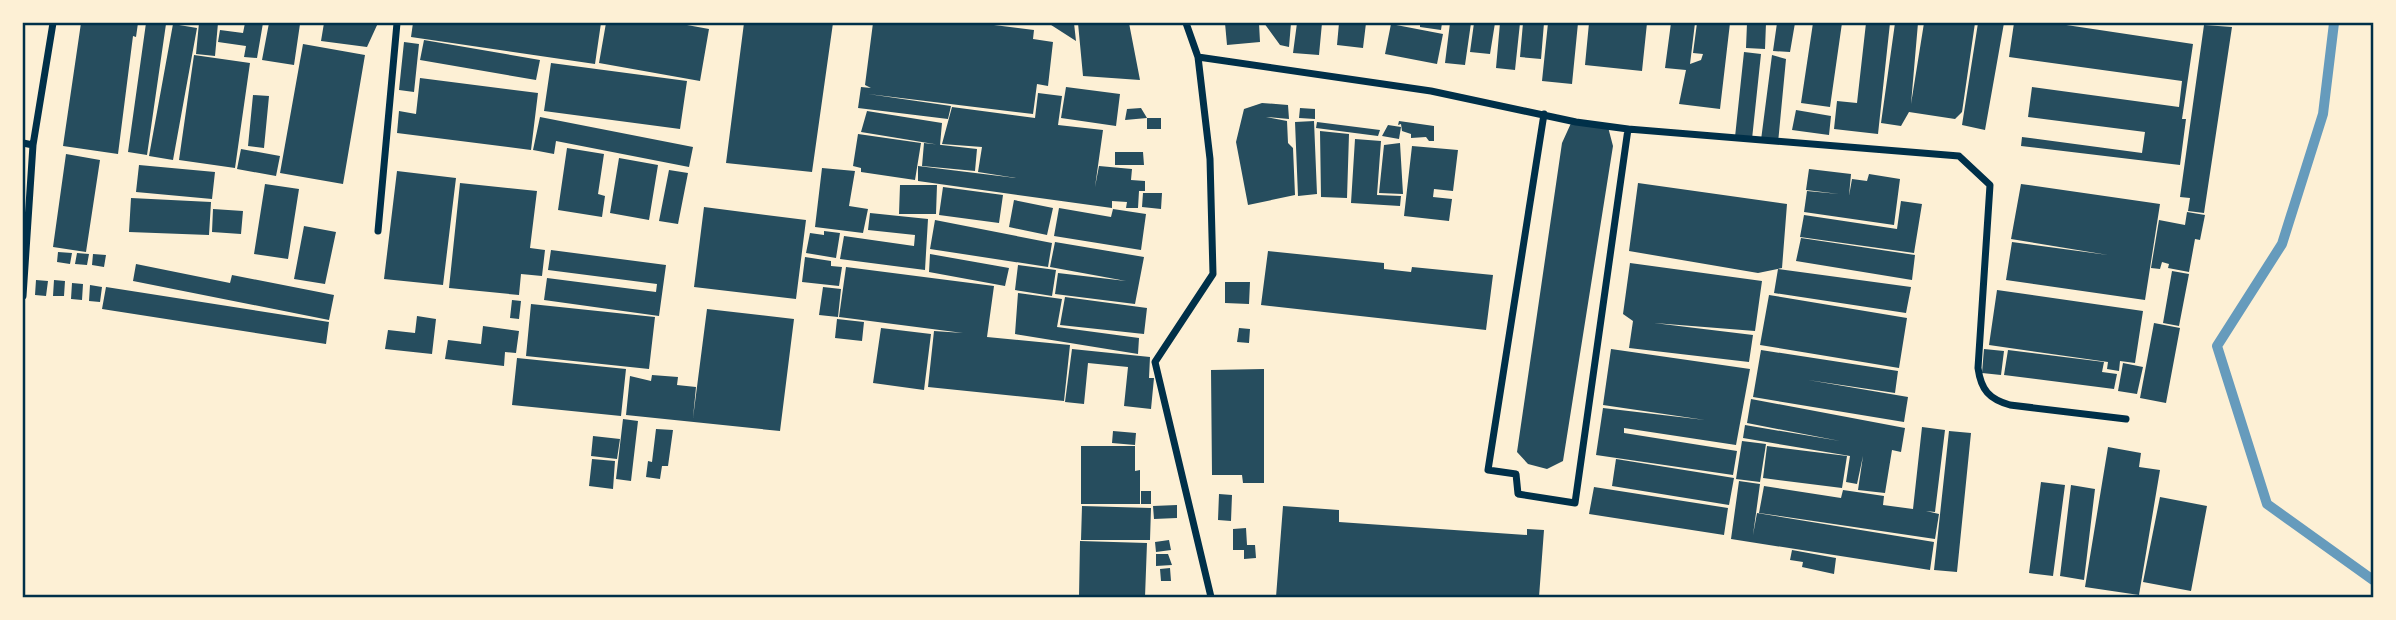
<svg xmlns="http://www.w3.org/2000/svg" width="2396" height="620" font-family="Roboto,sans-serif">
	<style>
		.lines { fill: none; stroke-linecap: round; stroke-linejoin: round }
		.stream { stroke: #669bbc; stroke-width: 10 }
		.building { fill: #264d5e }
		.minor { stroke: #003049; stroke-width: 7 }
		.neatline { fill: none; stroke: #003049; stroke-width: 2.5 }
	</style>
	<rect width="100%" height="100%" fill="#fdf0d5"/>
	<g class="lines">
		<path class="stream" d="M2334 23 2323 114 2282 244 2217 346 2267 504 2373 580"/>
	</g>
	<path class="building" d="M81 23H138L136 37 133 36 118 154 63 146Z
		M146 23 166 24 147 155 128 152Z
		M199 23H218L215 56 196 54Z
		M245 23H263L257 58 244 57 246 46 218 42 220 30 243 33Z
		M269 23 300 24 294 65 262 60Z
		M324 23H378L367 47 321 41Z
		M413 23H601L595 64 411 37Z
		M606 23H676L709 29 700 81 599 63Z
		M744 23H833L812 172 726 163Z
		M873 23H978L1034 30 1033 39 1053 42 1048 86 1037 84 1033 114 868 94 951 106 948 119 858 108 861 87 871 88 865 85Z
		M1048 23H1074L1076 41Z
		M1078 23H1129L1140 80 1083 76Z
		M1225 23H1259L1260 42 1227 45Z
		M1264 23H1291L1289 47 1280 45Z
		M1297 23H1322L1319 55 1293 53Z
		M1339 23H1366L1363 48 1337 45Z
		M1420 23H1442L1441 30 1420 27Z
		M1450 23H1471L1465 65 1445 63Z
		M1474 23H1495L1490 54 1470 52Z
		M1500 23H1520L1515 70 1496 68Z
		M1523 23H1544L1541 59 1520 57Z
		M1548 23H1578L1572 84 1542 81Z
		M1589 23H1647L1642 71 1585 65Z
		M1671 23H1695L1690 64 1701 60 1703 54 1693 53 1697 23H1730L1720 109 1679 104 1686 70 1665 68Z
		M1747 23H1766L1765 49 1746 48Z
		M1777 23H1795L1790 52 1773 51Z
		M1813 23H1842L1830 107 1801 103Z
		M1866 23H1890L1878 134 1834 129 1837 101 1857 103Z
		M1895 23H1918L1911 104 1924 23H1975L1962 112 1955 119 1909 112 1901 126 1881 123Z
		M1978 23H2004L1985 130 1962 125Z
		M2014 23H2053L2193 44 2182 119H2186L2180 165 2021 146 2022 137 2142 153 2145 132 2028 117 2032 87 2179 107 2182 81 2009 57Z
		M173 24 197 28 173 160 149 156Z
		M1391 24 1443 34 1437 64 1385 54Z
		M2204 25 2232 27 2204 213 2188 211 2190 198 2180 197Z
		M424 40 540 60 536 80 420 60Z
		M404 42 419 44 414 92 399 90Z
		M303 44 365 55 343 184 280 173Z
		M1744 52 1761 54 1752 139 1735 137Z
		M194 55 250 63 235 168 179 160Z
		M1772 55 1786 59 1778 143 1761 140Z
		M551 63 687 81 680 129 544 111Z
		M420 78 538 93 531 150 397 133 399 111 416 114Z
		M1066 87 1120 94 1116 126 1061 118Z
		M1038 93 1062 96 1058 125 1103 130 1095 187 1099 166 1132 169 1131 180 1145 181V191H1139L1138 208H1126L1127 202 1112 201V208L918 181V166L1016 178 978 172 982 147 942 144 952 107 1035 118Z
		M253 95 269 96 264 148 248 146Z
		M1262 103 1288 105 1289 119 1266 117 1287 121 1288 143 1293 148 1295 195 1248 205 1236 142 1244 109Z
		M1141 108 1147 118 1125 120 1127 109Z
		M1300 108 1315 109V119L1299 118Z
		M1796 110 1831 116 1829 135 1792 130Z
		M867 111 942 123 940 145 861 132Z
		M540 117 693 147 689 167 556 141 554 154 533 150Z
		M1147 118H1161V129H1147Z
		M1314 121 1317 194 1298 196 1295 122Z
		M1399 121 1434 126V141H1429L1426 137 1411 138V134L1402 131 1401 124 1398 125Z
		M1572 121 1608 127 1613 146 1563 461 1547 469 1528 464 1517 452 1562 143Z
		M1317 122 1380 130 1378 136 1316 128Z
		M1388 125 1401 127 1399 139 1382 136Z
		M1320 131 1349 134 1347 198 1321 197Z
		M858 134 921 143 915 180 861 172V168L853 166Z
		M1355 139 1381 141 1377 195 1401 196 1400 206 1351 203Z
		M924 143 977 149 975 171 922 166Z
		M1400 143 1403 194 1379 193 1384 145Z
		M1412 146 1458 150 1453 191 1434 189 1433 197 1452 199 1449 221 1404 216Z
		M567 148 604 154 598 194 605 196 602 217 558 210Z
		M241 149 280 156 276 176 237 169Z
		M1115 152H1143L1144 165H1115Z
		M66 154 100 160 86 252 53 247Z
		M619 158 658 165 649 220 610 213Z
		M139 165 215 172 212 199 136 192Z
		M822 168 855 171 849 206 868 209 863 233 815 227Z
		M1809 169 1851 174 1849 196 1852 179 1867 181 1869 174 1900 179 1894 225 1804 212 1807 191 1839 194 1806 190Z
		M669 170 688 173 678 224 659 221Z
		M397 171 456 178 443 285 384 279Z
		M460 183 537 191 530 248 545 250 542 276 521 274 519 295 449 288Z
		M1638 183 1787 204 1782 268 1758 273 1629 251Z
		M265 184 299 189 288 259 254 254Z
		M2021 184 2160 204 2145 300 2006 280 2012 242 2108 255 2011 239Z
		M900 185H937L936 214H899Z
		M943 187 1003 195 999 223 939 215Z
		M1143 193H1162L1161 209 1142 207Z
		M131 198 211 202 209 235 129 232Z
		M1014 200 1053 208 1047 235 1009 227Z
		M1901 201 1922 204 1914 253 1800 237 1804 215 1897 229Z
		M704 207 806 220 796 299 694 287Z
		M1059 208 1111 217 1113 209 1146 214 1141 250 1054 236Z
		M213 209 243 211 241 234 212 232Z
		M2187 212 2205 215 2200 240 2195 239 2189 272 2168 268 2169 264 2162 262 2160 269 2151 268 2159 220 2185 225Z
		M870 213 928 219 925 270 840 259 844 236 914 246 915 235 868 230Z
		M935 220 1052 243 1048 267 930 249Z
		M304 226 336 232 325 284 294 279Z
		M824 231 840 233 836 258 806 253 810 233 824 235Z
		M1801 238 1915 255 1912 280 1796 261Z
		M1055 242 1144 257 1135 304 1055 294 1058 273 1126 281 1050 267Z
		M551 250 666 265 659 316 544 300 547 278 656 292 657 284 548 270Z
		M1268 251 1384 263V269L1411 272 1412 267 1493 275 1486 330 1261 305Z
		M58 252 72 253 70 264 57 262Z
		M77 253 89 254 87 265 75 264Z
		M93 254 106 255 104 267 92 265Z
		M930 254 1009 268 1005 286 929 272Z
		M805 257 831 261V266L842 267 839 286 802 282Z
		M1630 263 1762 281 1755 331 1654 323 1753 335 1749 362 1629 348 1633 321 1623 314Z
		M136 264 230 283 232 275 334 295 329 320 133 281Z
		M1018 265 1056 270 1052 296 1015 290Z
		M846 267 994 286 987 337 1070 345 1064 401 928 387 934 331 963 333 839 317Z
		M1778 269 1911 287 1906 313 1774 293Z
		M2172 271 2189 274 2179 326 2163 323Z
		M36 280 48 281 46 296 35 295Z
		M54 280 65 281 64 296H53Z
		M1225 282H1250L1249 304 1225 303Z
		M72 283 83 284 82 300 71 299Z
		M90 285 102 287 100 302 89 301Z
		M106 287 329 322 326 344 102 309Z
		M823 287 841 289 838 317 819 315Z
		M1997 290 2143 311 2135 363 2120 361 2119 371 2107 369 2108 362 1989 345Z
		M1018 293 1062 299 1057 327 1139 338 1138 354 1015 334Z
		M1769 295 1907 318 1899 368 1760 345Z
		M1065 297 1147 308 1144 334 1060 325Z
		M512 300 521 301 519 319 510 318Z
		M531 304 655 317 649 369 526 356Z
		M707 309 794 319 780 431 626 415 630 376 651 381 652 375 678 377 677 385 696 387 693 418Z
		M417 316 436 319 432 354 385 349 388 330 415 333Z
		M837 319 864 322 862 341 835 338Z
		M2154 323 2180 328 2166 403 2140 398Z
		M483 326 519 331 516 353 505 352 504 366 445 359 448 340 481 344Z
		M881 328 931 334 924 390 873 383Z
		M1239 328 1250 329 1249 343 1237 342Z
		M1072 349 1150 357 1149 378H1154L1151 409 1124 406 1128 367 1088 363 1084 404 1065 402Z
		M1611 349 1750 369 1736 445 1624 428V433L1737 451 1733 475 1596 455 1603 408 1705 420 1603 405Z
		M1984 349 2004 351 2001 375 1982 373Z
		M1761 350 1898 371 1895 393 1808 380 1908 397 1904 422 1753 397Z
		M2008 350 2104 362 2102 372 2117 374 2114 389 2004 375Z
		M517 358 626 369 621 416 512 405Z
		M2123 363 2143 367 2137 394 2118 391Z
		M1264 369V483H1243L1242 475H1212L1211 370Z
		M1751 399 1905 428 1901 452 1892 450 1885 493 1858 490 1863 456 1857 484 1846 482 1850 456 1743 438 1745 425 1840 441 1747 423Z
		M623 419 638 421 631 481 616 479Z
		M1922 427 1945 430 1935 512 1926 511 1939 514 1935 539 1759 513 1764 486 1841 498 1843 490 1884 496 1883 505 1913 509Z
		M656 429 673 430 668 466H662L660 479 646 477 648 461 652 462Z
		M1113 431 1136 433 1135 445 1112 443Z
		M1949 431 1971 433 1957 572 1934 570Z
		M593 436 620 439 617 459 591 456Z
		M1742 441 1766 444 1760 482 1736 479Z
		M1081 446H1135V471L1140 470V504H1081Z
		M1767 446 1847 456 1842 488 1763 478Z
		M2108 447 2141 453 2139 467 2160 470 2139 595 2085 587Z
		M592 459 615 461 613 489 589 486Z
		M1616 459 1734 478 1729 505 1612 486Z
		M1739 481 1760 484 1753 535 1757 513 1934 542 1930 570 1731 539Z
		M2041 482 2065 485 2053 576 2029 573Z
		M2071 485 2095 489 2084 580 2060 576Z
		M1594 487 1728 508 1724 535 1589 514Z
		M1141 491H1151V504H1141Z
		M1219 494 1232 495 1231 521 1218 520Z
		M2160 497 2207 506 2191 591 2143 582Z
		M1177 505V518L1154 519 1153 506Z
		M1082 506 1151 508 1150 540H1081Z
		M1283 506 1339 510V522L1527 535V529L1544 530 1539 597H1276Z
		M1246 528 1247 545H1255L1256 558 1244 559V550H1233V529Z
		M1169 540 1171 550 1156 552 1155 542Z
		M1080 541 1147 543 1145 597H1079Z
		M1792 550 1836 558 1834 574 1802 567 1803 562 1790 560Z
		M1156 554H1168L1172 565 1156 566Z
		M1170 568 1171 581H1161L1160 569Z"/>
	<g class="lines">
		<path class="minor" d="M1186 23 1198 57 1210 159 1213 274 1155 362 1211 597
			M1198 57 1431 91 1576 122 1628 129
			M1544 114 1488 470 1516 474 1518 494 1575 503 1628 129 1959 156 1990 185 1978 368C1981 390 1989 399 2010 405L2126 419
			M23 143 33 145 53 23
			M378 231 397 23
			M23 296 33 145"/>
	</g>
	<rect width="2396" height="620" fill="none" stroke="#fdf0d5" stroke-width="49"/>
	<rect x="24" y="24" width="2348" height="572" class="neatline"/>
</svg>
